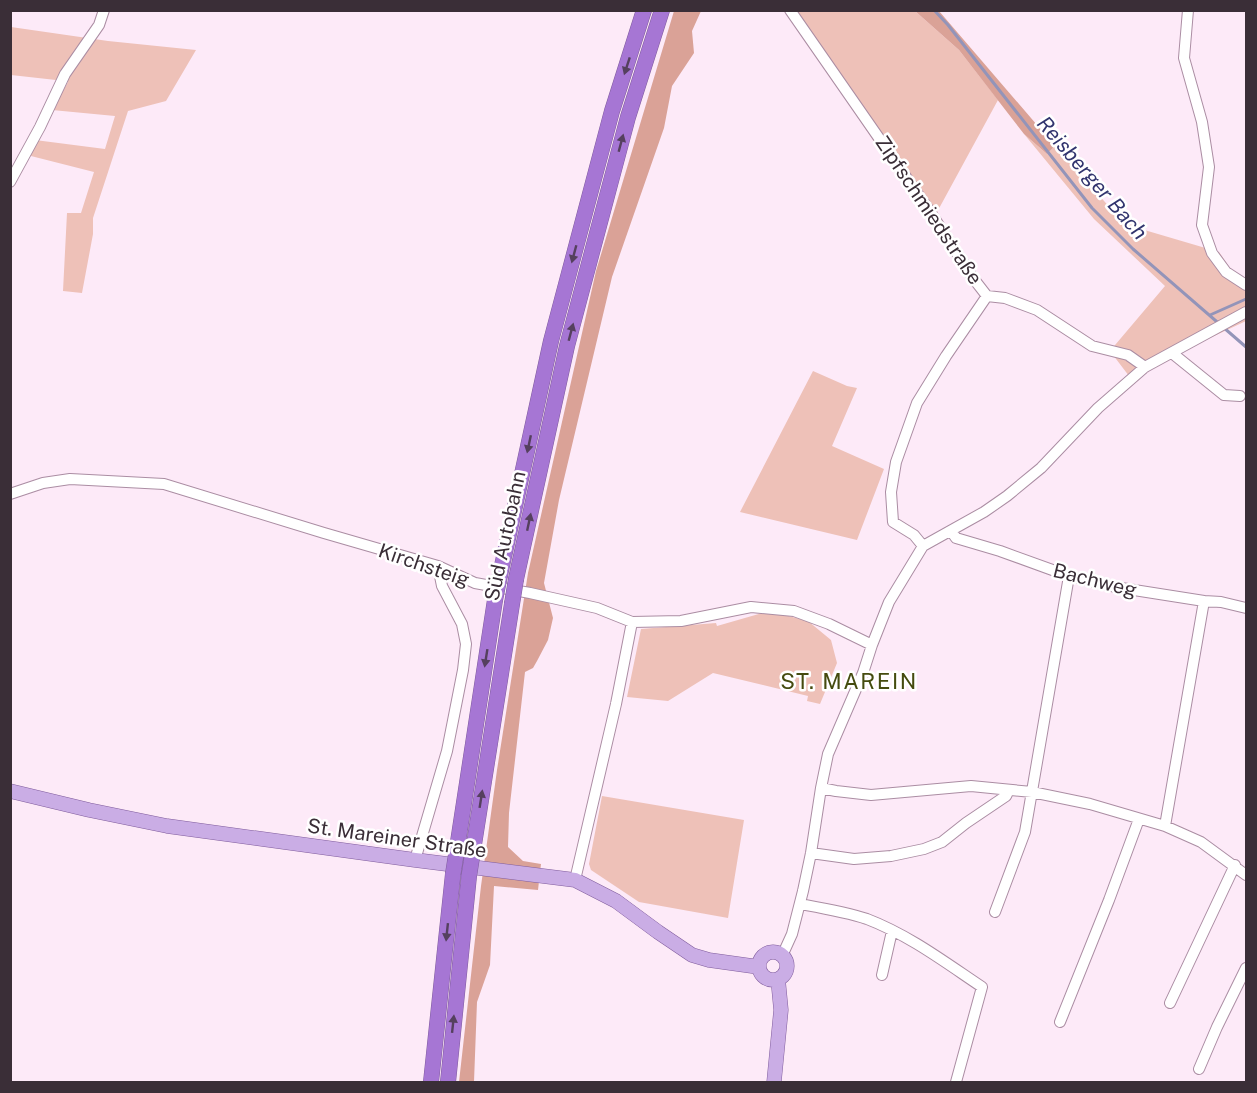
<svg xmlns="http://www.w3.org/2000/svg" width="1257" height="1093" font-family="'Public Sans',sans-serif">
	<style>
		.green { fill: #eec1b8 }
		.forest { fill: #daa297 }
		.lines { fill: none; stroke-linecap: round; stroke-linejoin: round }
		.stream { stroke: #9394b9; stroke-width: 3 }
		.minor-casing { stroke: #ab8da3; stroke-width: 12 }
		.major-casing { stroke: #805d9d; stroke-width: 15 }
		.highway-casing { stroke: #805d9d; stroke-width: 16 }
		.minor { stroke: #fff; stroke-width: 10 }
		.major { stroke: #caade5; stroke-width: 14 }
		.highway { stroke: #a676d4; stroke-width: 15 }
		.highway-bridge-casing { stroke: #805d9d; stroke-width: 16; stroke-linecap: butt }
		.highway-bridge { stroke: #a676d4; stroke-width: 15 }
		.oneway { fill: #55405e }
		.labels { text-anchor: middle; stroke-width: 5; stroke-linejoin: round; paint-order: stroke }
		.street-label { font-size: 20px; fill: #3a2e37; stroke: #fff }
		.water-label { font-size: 21px; font-style: italic; fill: #31346e; stroke: #fff }
		.quarter-label { font-size: 22px; letter-spacing: 1.5px; fill: #454b0f; stroke: #fff }
	</style>
	<rect width="100%" height="100%" fill="#fdeaf8"/>
	<path class="green" d="M784 11H915L959 50 998 100 930 225 798 28Z
		M11 27 108 41 196 50 166 101 128 111 93 218V234L82 293 63 291 67 213H81L94 172 27 155 35 140 105 149 115 116 52 110 68 82 56 80 11 75Z
		M1024 134 1047 154 1055 146 1121 220 1141 229 1219 252 1234 274 1246 279V321L1129 376 1110 351 1165 286 1094 219Z
		M813 371 847 386 857 388 832 446 884 469 857 540 740 512Z
		M769 611 808 621 831 640 837 663 820 704 807 701 808 696 713 673 668 701 627 697 641 629 716 623 717 626Z
		M602 796 744 820 728 918 639 902 591 870 589 864Z"/>
	<path class="forest" d="M674 11H701L692 31 694 53 672 86 664 128 612 277 559 500 544 583 553 618 548 640 537 661 533 668 525 672 509 813 508 847 523 861 541 864 538 890 494 886 490 965 477 1002 474 1082H459L481 886 497 770 528 573 596 271Z
		M915 11H939L1055 146 1047 154 1024 134 959 50Z"/>
	<g class="lines">
		<path class="stream" d="M934 10 948 25 1092 208 1133 249 1246 347
			M1210 315 1246 299"/>
		<defs>
			<path id="minor" d="M790 10 931 213 973 278 987 296 1005 298 1037 310 1092 346 1128 355 1145 367
				M1188 10 1184 58 1202 122 1209 167 1202 225 1212 253 1226 272 1246 285
				M10 182 40 127 65 74 99 25 104 10
				M1172 353 1224 395 1240 396
				M10 494 43 483 70 479 164 484 324 533 438 566 475 583 530 593 597 608 632 622 681 621 751 607 794 611 829 624 872 645
				M951 531 956 538 1000 551 1069 576 1115 587 1204 601 1221 602 1246 608
				M923 546 914 535 893 522 891 492 896 462 917 403 946 356 987 296
				M821 788 836 791 871 795 971 786 1032 792 1090 804 1165 826 1201 842 1246 875
				M1165 826 1204 601
				M811 853 854 859 891 856 924 849 942 842 966 823 1006 796 1009 790
				M415 860 447 751 463 670 466 644 462 624 442 586 438 566
				M575 880 616 704 632 622
				M800 904C822 908 846 912 867 919 909 935 946 963 982 987L956 1082
				M995 912 1025 832 1069 576
				M782 956 792 934 803 891 811 853 821 788 828 754 863 673 872 645 889 602 923 546 984 512 1007 496 1041 468 1098 408 1145 367 1246 312
				M882 975 892 931
				M1170 1003 1235 865
				M1060 1022 1109 900 1139 819
				M1199 1069 1217 1027 1246 968"/>
			<path id="major" d="M10 791 89 810 167 826 415 860 575 880 616 901 658 932 692 955 709 960 759 967
				M759 966a14 14 0 1 1 28 0a14 14 0 1 1-28 0Z
				M774 1082 781 1010 778 979"/>
			<path id="highway" d="M500 575 551 341 612 111 644 10
				M516 579 567 346 628 117 662 10
				M456 855 495 600
				M472 857 512 604
				M431 1082 453 874
				M448 1082 469 876"/>
		</defs>
		<use href="#minor" class="minor-casing"/>
		<use href="#major" class="major-casing"/>
		<use href="#highway" class="highway-casing"/>
		<use href="#minor" class="minor"/>
		<use href="#major" class="major"/>
		<use href="#highway" class="highway"/>
		<defs>
			<path id="highway-bridge" d="M495 600 500 575
				M512 604 516 579
				M453 874 456 855
				M469 876 472 857"/>
		</defs>
		<use href="#highway-bridge" class="highway-bridge-casing"/>
		<use href="#highway-bridge" class="highway-bridge"/>
	</g>
	<defs><path id="oneway-solid" d="M-6-.8H1V-3.2L6.5 0L1 3.2V.8H-6Z" transform="scale(1.5)"/></defs>
	<g class="oneway">
		<use href="#oneway-solid" transform="translate(627 66) rotate(108)"/>
		<use href="#oneway-solid" transform="translate(621 143) rotate(-75)"/>
		<use href="#oneway-solid" transform="translate(574 254) rotate(105)"/>
		<use href="#oneway-solid" transform="translate(571 332) rotate(-75)"/>
		<use href="#oneway-solid" transform="translate(529 444) rotate(102)"/>
		<use href="#oneway-solid" transform="translate(529 522) rotate(-78)"/>
		<use href="#oneway-solid" transform="translate(486 658) rotate(99)"/>
		<use href="#oneway-solid" transform="translate(481 799) rotate(-81)"/>
		<use href="#oneway-solid" transform="translate(447 932) rotate(96)"/>
		<use href="#oneway-solid" transform="translate(453 1024) rotate(-84)"/>
	</g>
	<g class="labels">
		<g class="street-label">
			<text transform="translate(929 210) rotate(56)" y="7">Zipfschmiedstraße</text>
			<text transform="translate(505 536) rotate(-78)" y="7">Süd Autobahn</text>
			<text transform="translate(424 565) rotate(19)" y="7">Kirchsteig</text>
			<text transform="translate(1095 580) rotate(14)" y="7">Bachweg</text>
			<text transform="translate(397 838) rotate(8)" y="7">St. Mareiner Straße</text>
		</g>
		<g class="water-label">
			<text transform="translate(1092 178) rotate(49)" y="7">Reisberger Bach</text>
		</g>
		<g class="quarter-label">
			<text x="849" y="689">ST. MAREIN</text>
		</g>
	</g>
	<rect width="1257" height="1093" fill="none" stroke="#3a2e37" stroke-width="24"/>
</svg>
